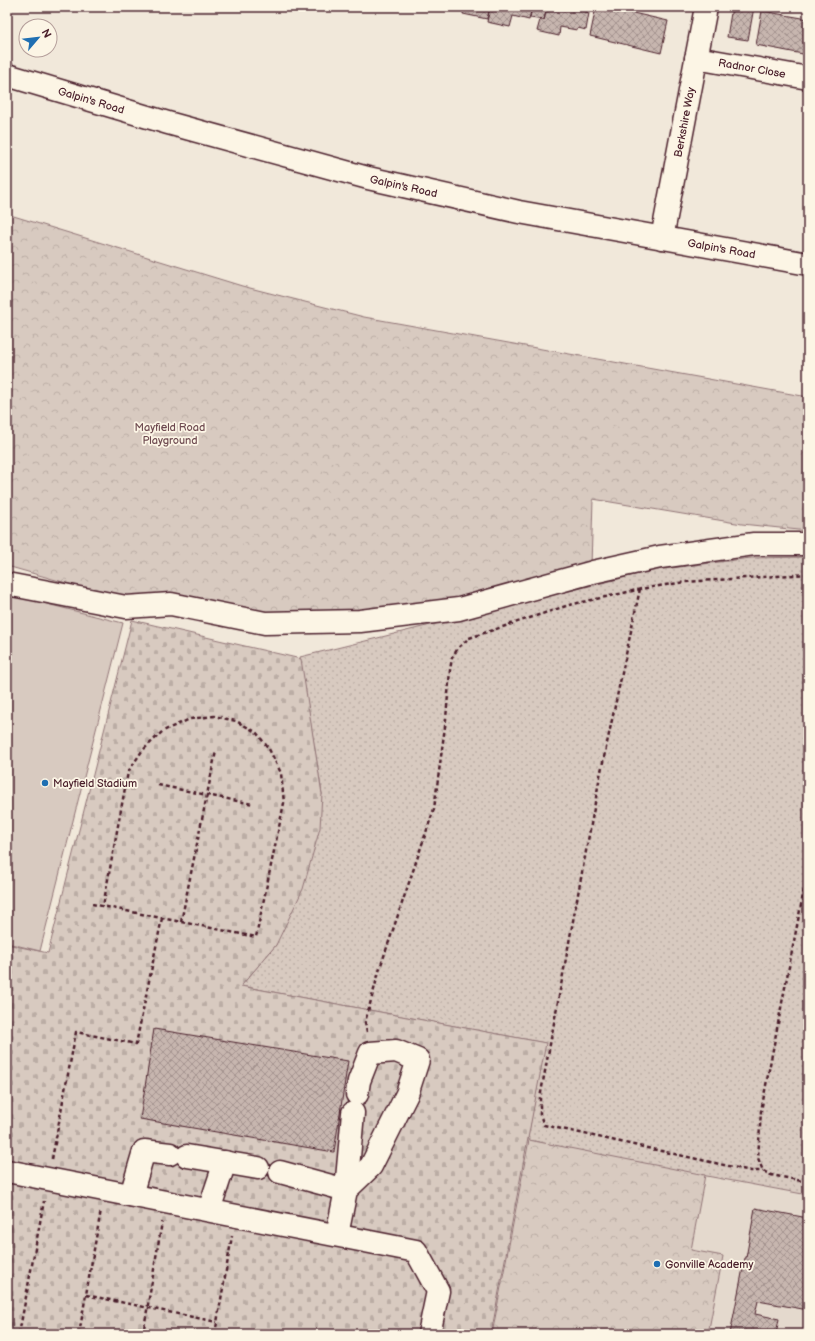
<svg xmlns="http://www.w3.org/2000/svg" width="815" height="1341" font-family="'Balsamiq Sans',sans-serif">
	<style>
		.built { fill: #e4d9cd }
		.grass { fill: url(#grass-dots); stroke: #917476 }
		.cemetery { fill: url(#cemetery-stones); stroke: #917476 }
		.park { fill: url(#park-crowns); stroke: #917476 }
		.pitch { fill: #d8cac0; stroke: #917476 }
		.building { fill: url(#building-cross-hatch); stroke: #4a1f2b }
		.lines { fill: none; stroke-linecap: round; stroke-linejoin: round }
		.minor-casing { stroke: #4a1f2b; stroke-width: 25 }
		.path { stroke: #4a1f2b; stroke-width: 2.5; stroke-dasharray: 4 3; stroke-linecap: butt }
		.minor { stroke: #fcf5e5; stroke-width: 22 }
		.poi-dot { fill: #1f6fb2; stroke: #fcf5e5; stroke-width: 1.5 }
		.labels { text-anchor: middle; stroke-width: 3.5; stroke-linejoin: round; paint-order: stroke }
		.street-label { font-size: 11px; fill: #4a1f2b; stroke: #fcf5e5 }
		.park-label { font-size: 11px; fill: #6e4a50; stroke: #fcf5e5 }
		.poi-label { font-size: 11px; fill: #4a1f2b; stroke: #fcf5e5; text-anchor: start }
	</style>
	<defs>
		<pattern id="grass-dots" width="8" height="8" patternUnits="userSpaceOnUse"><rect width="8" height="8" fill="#d8cac0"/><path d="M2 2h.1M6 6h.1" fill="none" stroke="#bbada5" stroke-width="1.8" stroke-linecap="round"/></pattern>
		<pattern id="cemetery-stones" width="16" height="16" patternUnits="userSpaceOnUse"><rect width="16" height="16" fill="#d8cac0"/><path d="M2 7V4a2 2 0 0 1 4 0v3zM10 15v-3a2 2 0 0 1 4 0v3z" fill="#bbada5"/></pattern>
		<pattern id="park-crowns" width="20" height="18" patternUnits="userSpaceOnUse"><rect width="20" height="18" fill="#d8cac0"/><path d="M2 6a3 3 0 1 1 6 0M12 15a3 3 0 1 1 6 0" fill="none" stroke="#bbada5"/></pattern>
		<pattern id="building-cross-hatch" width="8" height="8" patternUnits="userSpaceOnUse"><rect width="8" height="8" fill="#c7b6af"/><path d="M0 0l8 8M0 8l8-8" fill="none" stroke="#a4938f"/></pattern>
	</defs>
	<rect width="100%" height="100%" fill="#f1e8da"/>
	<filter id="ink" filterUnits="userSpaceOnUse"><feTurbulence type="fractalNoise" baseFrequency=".025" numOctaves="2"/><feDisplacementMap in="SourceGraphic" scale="8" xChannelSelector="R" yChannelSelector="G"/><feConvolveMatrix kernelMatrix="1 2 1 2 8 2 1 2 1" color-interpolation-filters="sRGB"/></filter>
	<g filter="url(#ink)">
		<path class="built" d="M632 1162 808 1195V1334H492Z"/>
		<path class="grass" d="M808 557V1195L632 1162 529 1140 528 1137 545 1043 241 986 276 945 322 794 300 657 655 570 751 558Z"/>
		<path class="cemetery" d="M132 620 301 659 322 794 320 828 303 889 276 945 241 986 546 1043 491 1334H7V944L48 953Z"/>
		<path class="park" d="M7 214 242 286 364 317 808 397V531L742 524 593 499 591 567 457 603 360 615 266 616 126 600 7 566Z
			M529 1140 705 1175 691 1250 723 1256 708 1334H492Z"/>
		<path class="pitch" d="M7 594 123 623 40 951 7 943Z"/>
		<path class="building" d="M464 7H490L487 19 463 14Z
			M490 7H532L529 20 513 16 510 27 487 22Z
			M532 7H547L544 20 530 18Z
			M547 7H583L582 11 589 13 586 30 578 28 577 30 560 27 559 36 537 31 540 20H544Z
			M596 7H607L668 21 661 53 590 36Z
			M732 7H754L748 40 727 37Z
			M762 11 808 19V55L756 45Z
			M154 1029 348 1061 334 1152 140 1119Z
			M755 1208 808 1218V1310L758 1301 755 1314 779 1319 776 1334H730L745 1258H746Z"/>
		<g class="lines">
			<defs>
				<g id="minor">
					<path id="s1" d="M696 58 808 78"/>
					<path id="s2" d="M7 75 168 123 368 178 519 212 808 264"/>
					<path id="s3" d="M662 238 706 7"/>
					<path d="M7 584 126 607 171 604 265 623 360 621 459 609 593 572 660 557 754 544H808"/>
					<path d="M187 1156 258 1168"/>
					<path d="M7 1171 416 1251 438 1291 429 1334"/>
					<path d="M280 1172 346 1190 353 1113"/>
					<path d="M131 1195 144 1151 170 1154"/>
					<path d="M209 1210 225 1162"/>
					<path d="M337 1235 346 1190 371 1166 407 1094 418 1060 396 1051 370 1053 359 1081 357 1094"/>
				</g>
			</defs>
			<use href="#minor" class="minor-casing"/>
			<path class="path" d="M640 589 600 776 540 1098V1115L544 1125 751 1171H763
				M158 785 207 795 253 804
				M808 869 761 1111 758 1158 763 1171 771 1175 808 1182
				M92 904 256 937 284 803 281 773 269 749 256 732 236 721 214 716 190 719 163 731 142 751 128 772 103 906
				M181 922 216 751
				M367 1032 365 1022 380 968 434 809 446 719 450 670 452 658 458 648 469 638 569 605 646 588 685 582 808 574
				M52 1159 76 1032 136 1044 162 918
				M86 1295 217 1322
				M19 1334 44 1201
				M79 1334 101 1210
				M143 1334 162 1222
				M215 1334 232 1236"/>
			<use href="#minor" class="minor"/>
		</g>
	</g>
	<g class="poi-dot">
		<circle cx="45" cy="783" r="4"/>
		<circle cx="657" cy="1264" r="4"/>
	</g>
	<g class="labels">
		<g class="street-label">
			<text dy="4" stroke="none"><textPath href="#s1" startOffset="57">Radnor Close</textPath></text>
			<text dy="4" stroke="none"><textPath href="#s2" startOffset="88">Galpin's Road</textPath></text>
			<text dy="4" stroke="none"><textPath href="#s3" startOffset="118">Berkshire Way</textPath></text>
			<text dy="4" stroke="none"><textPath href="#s2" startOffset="412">Galpin's Road</textPath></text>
			<text dy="4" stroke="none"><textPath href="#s2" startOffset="736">Galpin's Road</textPath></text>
		</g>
		<g class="park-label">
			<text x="170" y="431">Mayfield Road<tspan x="170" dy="13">Playground</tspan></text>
		</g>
		<g class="poi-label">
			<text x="53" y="787">Mayfield Stadium</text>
			<text x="665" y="1268">Gonville Academy</text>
		</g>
	</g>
	<rect width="815" height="1341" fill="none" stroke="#fcf5e5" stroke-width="24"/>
	<rect x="12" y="12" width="791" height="1317" fill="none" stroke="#4a1f2b" stroke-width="1.5" filter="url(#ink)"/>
	<g transform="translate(38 38) rotate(62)"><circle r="19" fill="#fcf5e5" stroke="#b59f9b"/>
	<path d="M0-3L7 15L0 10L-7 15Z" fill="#1f6fb2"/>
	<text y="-6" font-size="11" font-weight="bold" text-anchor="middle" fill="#4a1f2b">N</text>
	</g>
</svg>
